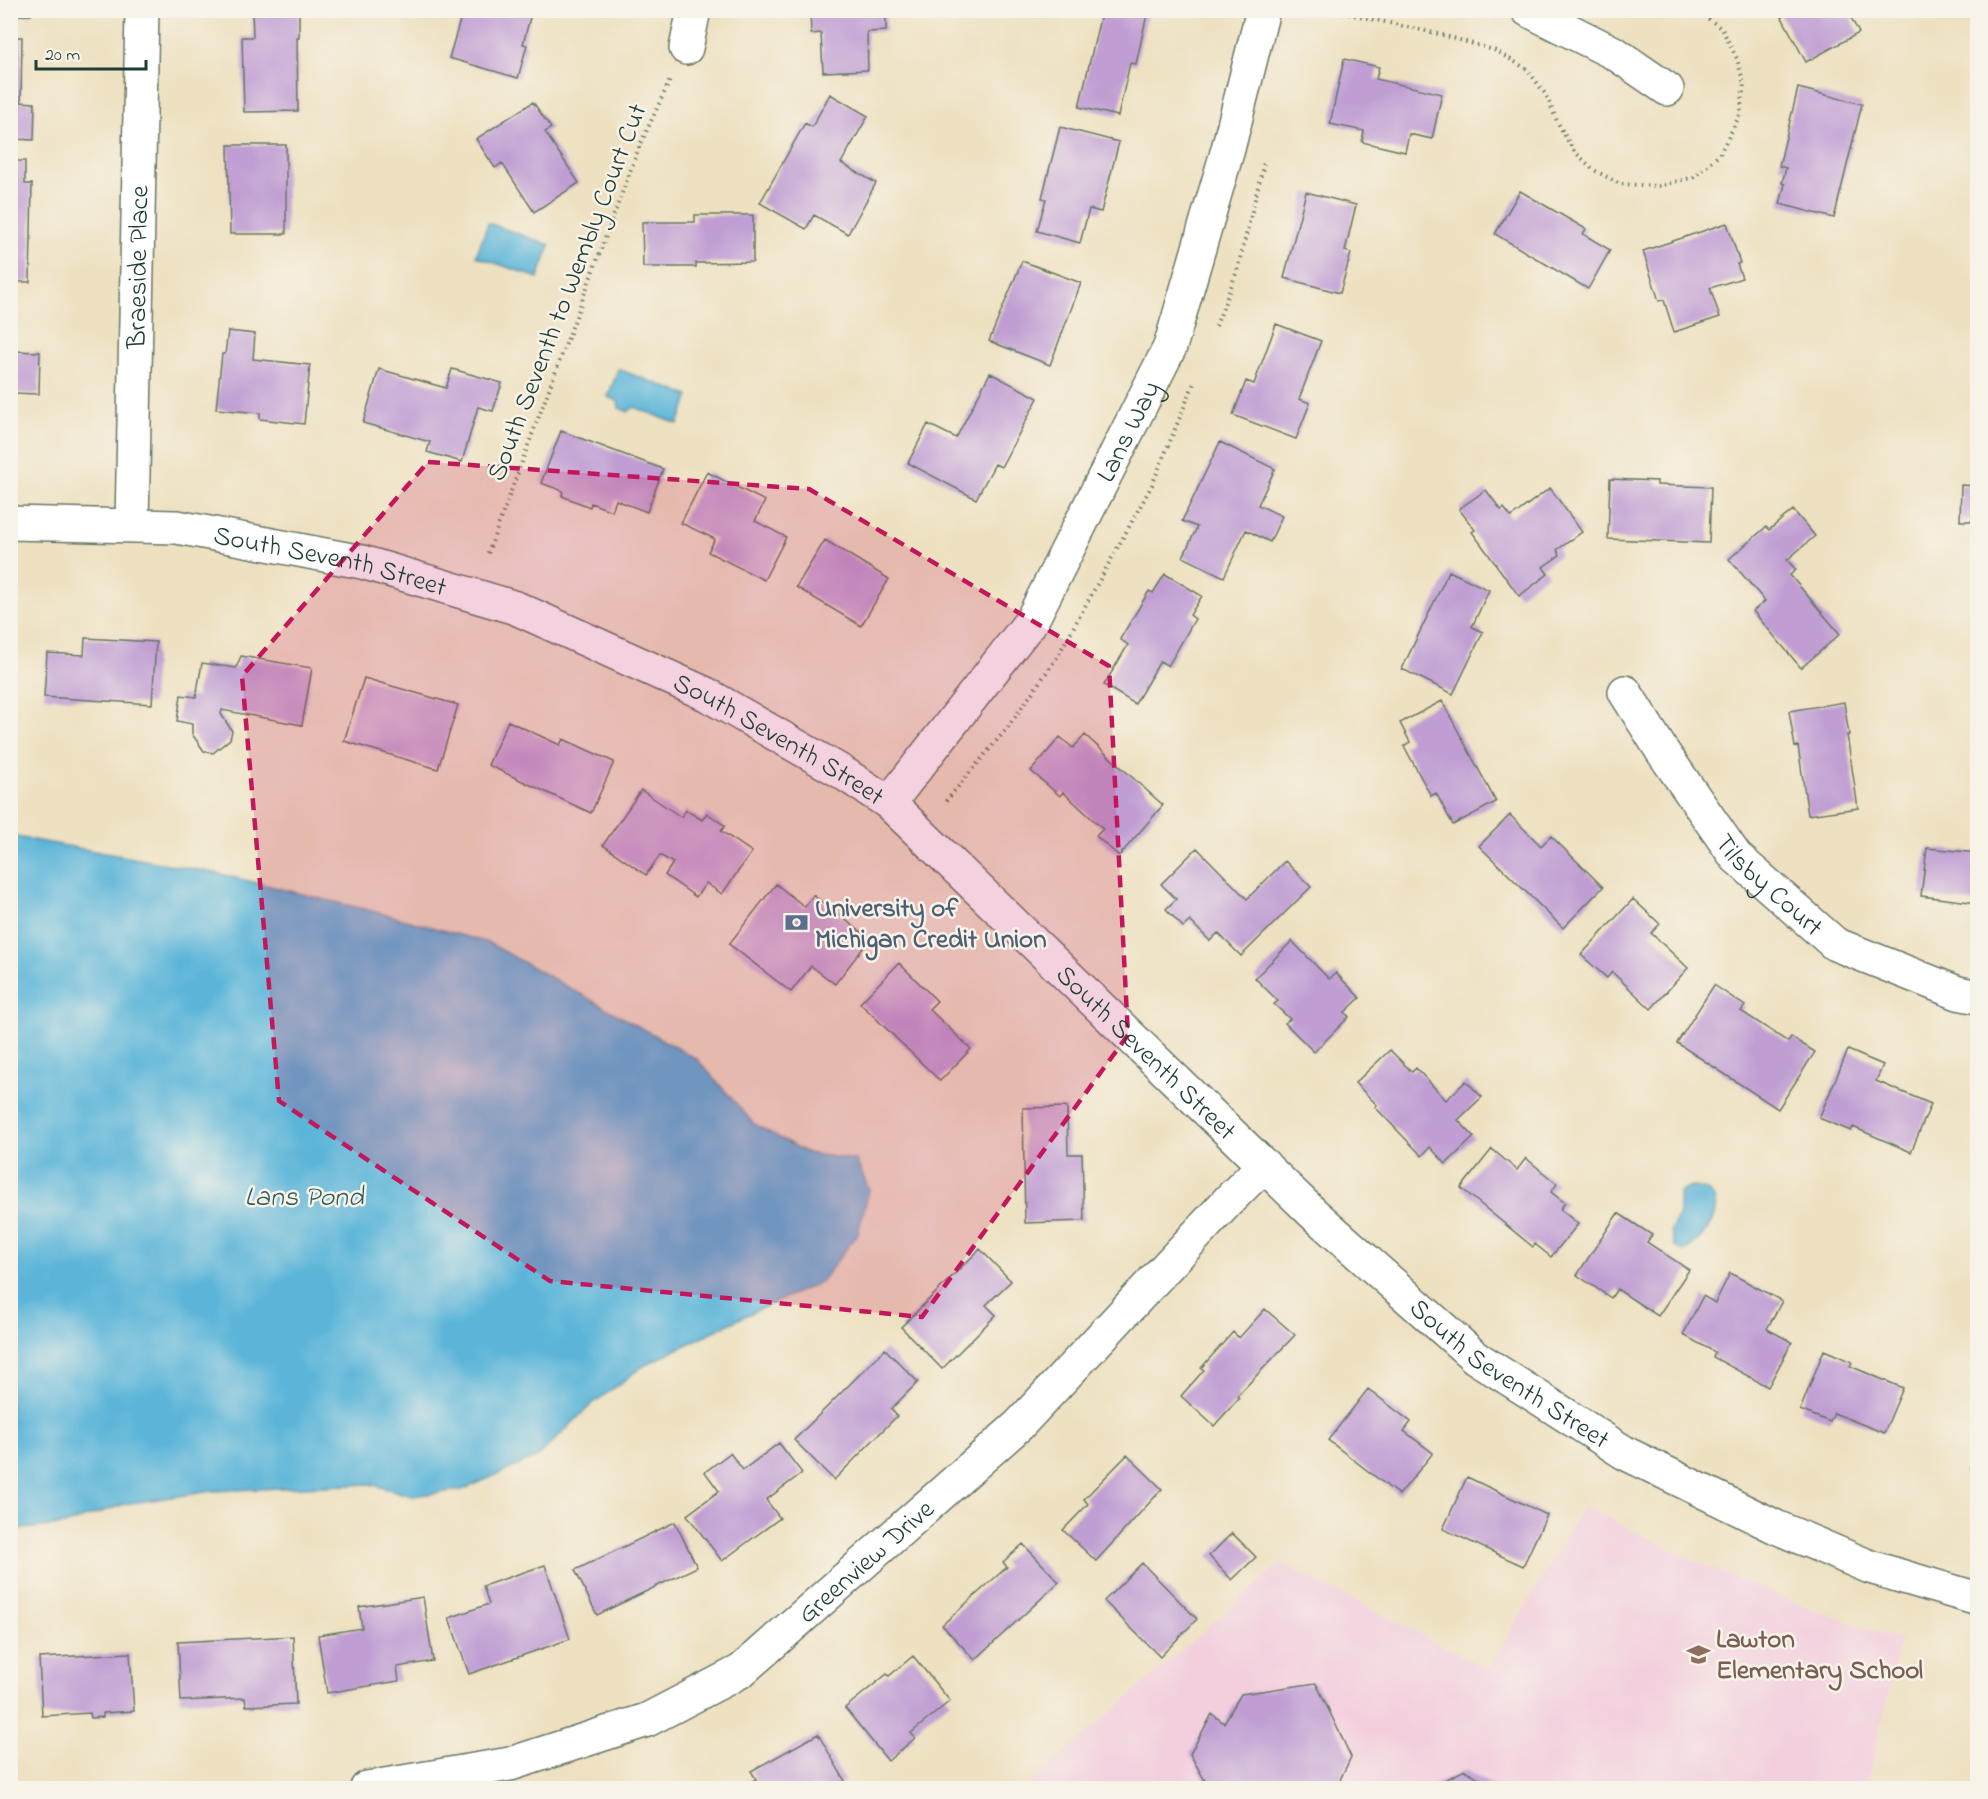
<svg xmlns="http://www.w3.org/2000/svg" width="1988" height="1799" font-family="'Indie Flower',sans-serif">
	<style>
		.built { fill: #f3cfde }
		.water { fill: #5cb5d9; stroke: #3e7986; stroke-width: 1.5 }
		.building { fill: #c09ed3 }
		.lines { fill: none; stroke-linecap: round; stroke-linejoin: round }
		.minor-casing { stroke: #677665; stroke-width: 36 }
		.path { stroke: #677665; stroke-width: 4; stroke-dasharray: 1.5 4.5; stroke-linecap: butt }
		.minor { stroke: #fff; stroke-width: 33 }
		.marked { fill: #c2185b; fill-opacity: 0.2; stroke: #c2185b; stroke-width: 4.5; stroke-dasharray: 12 8; stroke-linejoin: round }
		.labels { text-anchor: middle; stroke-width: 5; stroke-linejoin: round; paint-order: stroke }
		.street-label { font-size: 27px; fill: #1f3d34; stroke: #f7f3e8 }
		.service-label { font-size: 27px; font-weight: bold; fill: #4e5e75; stroke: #f7f3e8; text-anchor: start }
		.education-label { font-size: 27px; font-weight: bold; fill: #785e54; stroke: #f7f3e8; text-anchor: start }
		.water-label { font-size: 28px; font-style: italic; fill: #2e5b5d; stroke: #f7f3e8 }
	</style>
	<rect width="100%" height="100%" fill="#f7f3e8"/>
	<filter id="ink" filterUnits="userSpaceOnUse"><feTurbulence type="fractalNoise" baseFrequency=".0167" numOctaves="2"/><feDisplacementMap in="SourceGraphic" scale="12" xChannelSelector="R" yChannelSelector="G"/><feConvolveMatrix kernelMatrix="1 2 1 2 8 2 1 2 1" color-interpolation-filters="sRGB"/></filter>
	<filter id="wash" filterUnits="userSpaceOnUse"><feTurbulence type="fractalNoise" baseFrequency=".008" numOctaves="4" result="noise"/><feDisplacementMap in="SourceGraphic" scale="24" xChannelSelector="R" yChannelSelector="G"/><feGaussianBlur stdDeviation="1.35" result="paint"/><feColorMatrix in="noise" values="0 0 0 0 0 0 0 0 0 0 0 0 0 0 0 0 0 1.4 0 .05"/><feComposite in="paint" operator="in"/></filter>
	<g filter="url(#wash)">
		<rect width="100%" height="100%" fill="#eee1c1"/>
		<path class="built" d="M1583 1506 1695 1561 1800 1605 1901 1640 1866 1788H1025L1281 1563 1489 1669Z"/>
		<path class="water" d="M488 223 550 245 538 278 476 256Z
			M618 369 689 396 678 424 634 407 628 412 619 408 618 401 608 397Z
			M11 836 216 873 384 914 489 943 697 1059 754 1124 807 1153 856 1160 869 1190 858 1233 821 1282 751 1313 645 1365 591 1405 537 1457 462 1490 412 1496 370 1484 212 1491 125 1504 64 1525 11 1530Z
			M1691 1187C1737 1189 1709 1239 1683 1251L1675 1247 1671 1231 1679 1213V1195L1682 1191Z"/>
		<g id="blocks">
			<path class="building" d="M10 10H31V15H10Z
				M252 10H299V38H297L298 111 244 112 242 37H253Z
				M446 10H532L523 44 527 45 518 78 449 58 461 17 445 13Z
				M810 10H886V31L867 32 868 70 823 72 821 33 811 34Z
				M1102 10H1148L1136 64 1130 63 1118 116 1079 107Z
				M1778 10H1847L1859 33 1806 62Z
				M10 37H22L21 102 35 103 34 140 10 139Z
				M1344 59 1379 67 1376 79 1442 94 1432 139 1409 134 1405 152 1362 142 1364 131 1330 124Z
				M1798 88 1862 104 1834 218 1780 204 1785 184 1782 183 1786 168 1779 166Z
				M830 94 868 116 841 163 876 183 848 234 814 215 806 229 760 203 805 123 812 127Z
				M533 102 551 128 545 132 579 183 534 212 502 163 495 168 476 139Z
				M1060 127 1119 142 1101 212 1089 209 1080 243 1037 231 1046 199 1042 198Z
				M228 145H286V234H230Z
				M10 161H25V184H32L30 282H10Z
				M1520 191 1586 229 1583 234 1610 250 1588 289 1495 234Z
				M1306 192 1356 205 1345 251 1351 253 1340 293 1284 278Z
				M695 215H753V262L696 263V267H643L642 222H695Z
				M1727 223 1740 263 1737 264 1742 278 1710 288 1720 317 1674 332 1664 300 1659 301 1643 251Z
				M1022 261 1081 283 1050 365 989 341Z
				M1276 324 1321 341 1299 399 1310 403 1296 439 1233 415 1246 381 1254 384Z
				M228 331 255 334 253 359 310 365 304 424 260 419V413L216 409 222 354H225Z
				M10 351 40 352 39 394 10 393Z
				M379 369 446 388 452 369 502 383 493 411 478 407 462 462 427 452 430 442 363 423Z
				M990 373 1038 398 1001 467 995 464 976 499 908 463 928 424 956 438Z
				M561 431 663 469 647 512 616 500 612 511 591 503 590 507 562 496 563 491 541 483Z
				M1220 442 1275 469 1258 505 1282 516 1270 542 1246 530 1224 577 1183 557 1197 527 1182 521Z
				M707 472 765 501 755 521 786 537 764 580 708 552 715 539 681 523Z
				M1610 479 1657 481V485L1711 487 1709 543 1608 539Z
				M1961 485 1978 486V521H1960Z
				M1550 488 1582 532 1557 550 1560 555 1543 567 1548 574 1519 596 1472 532 1475 530 1459 509 1486 490 1501 510 1504 508 1511 517Z
				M1793 510 1815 536 1787 560 1796 570 1790 575 1840 634 1801 668 1753 611 1765 601 1729 559 1766 527 1769 530Z
				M825 540 889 579 861 626 796 587Z
				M1449 571 1489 590 1472 627 1483 632 1453 694 1402 669Z
				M1165 574 1202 596 1190 615 1195 619 1168 666 1160 661 1135 704 1104 685 1128 645 1120 639 1149 591 1153 593Z
				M85 638 156 642 152 704 44 697 47 653 84 655Z
				M241 656 312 668 302 725 222 710 221 714 232 731 230 739 213 753 204 751 192 734V724L177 721 181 695 196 697 202 663 236 668Z
				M364 678 458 705 438 769 344 741Z
				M1442 701 1496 802 1453 825 1436 793 1431 796 1404 746 1410 742 1400 723Z
				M1844 702 1849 735H1847L1858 808 1808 815 1798 746 1795 747 1789 711Z
				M508 721 560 745 563 739 614 762 591 813 488 765Z
				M1085 735 1163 805 1119 856 1096 836 1103 829 1063 792 1060 796 1031 771 1060 737 1073 748Z
				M641 790 681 817 686 810 702 820 707 813 725 826 721 831 752 852 722 894 706 883 696 897 665 875 673 863 660 855 646 875 603 845Z
				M1510 815 1541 846 1551 836 1603 887 1563 928 1479 846Z
				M1197 848 1247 899 1285 861 1311 887 1241 956 1218 933 1210 941 1190 921 1183 927 1166 909 1176 899 1161 884Z
				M1927 848 1978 853V903L1921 896Z
				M776 884 805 907 813 895 870 939 835 984 811 966 791 992 729 944Z
				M1633 899 1660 924 1651 933 1688 968 1651 1009 1612 972 1607 978 1581 955Z
				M1292 941 1329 979 1336 973 1360 998 1345 1012 1349 1017 1314 1052 1285 1023 1290 1019 1274 1004 1278 1001 1255 978Z
				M899 963 937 1001 929 1009 971 1049 940 1081 860 1003Z
				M1714 985 1745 1006 1741 1011 1788 1042 1791 1037 1815 1052 1778 1109 1677 1043Z
				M1390 1050 1412 1072 1416 1068 1446 1100 1466 1081 1482 1097 1458 1120 1474 1137 1446 1164 1430 1147 1422 1156 1375 1107 1377 1105 1355 1083Z
				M1848 1050 1883 1065 1876 1081 1931 1104 1911 1152 1853 1127 1851 1131 1819 1118Z
				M1067 1107 1068 1154H1082L1084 1221 1025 1223 1023 1108Z
				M1492 1149 1517 1170 1526 1158 1557 1184 1551 1192 1565 1203 1560 1209 1578 1224 1551 1257 1535 1244 1533 1247 1461 1188Z
				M1618 1213 1652 1235 1647 1242 1689 1270 1658 1316 1617 1289 1611 1298 1577 1275Z
				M980 1249 1011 1281 986 1305 996 1315 942 1369 901 1327Z
				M1730 1273 1782 1301 1767 1329 1792 1342 1768 1387 1713 1357 1715 1352 1683 1335 1703 1296 1715 1303Z
				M1265 1309 1295 1335 1237 1396 1239 1398 1214 1426 1181 1396 1204 1370 1201 1368 1233 1332 1239 1338Z
				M885 1349 918 1382 891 1409 897 1416 834 1480 794 1440Z
				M1824 1350 1852 1362 1850 1366 1903 1388 1884 1433 1834 1413 1830 1422 1800 1410Z
				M1368 1389 1411 1422 1404 1431 1433 1453 1399 1495 1328 1440Z
				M1976 1394H1978V1470L1971 1469Z
				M779 1443 802 1473 766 1500 780 1518 722 1561 687 1515 719 1491 705 1472 730 1453 743 1470Z
				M1127 1455 1162 1489 1096 1561 1063 1530 1088 1504 1084 1499Z
				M1467 1477 1547 1515 1523 1566 1443 1529Z
				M675 1522 697 1567 597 1615 575 1570Z
				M1232 1533 1256 1557 1232 1580 1209 1556Z
				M1023 1544 1059 1582 975 1660 942 1625 1007 1567 1003 1562Z
				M1142 1563 1197 1619 1160 1657 1104 1601Z
				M545 1565 570 1639 469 1674 449 1618 489 1604 483 1586Z
				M423 1597 433 1661 397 1667 399 1681 327 1693 318 1635 362 1628 359 1607Z
				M293 1636 296 1704 246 1706 245 1698 181 1701 178 1642Z
				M130 1653 134 1711 103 1713V1717L91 1718 90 1713 42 1716 39 1658Z
				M913 1656 950 1701 911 1733 915 1738 888 1761 845 1708 887 1674 889 1676Z
				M1316 1683 1351 1757 1336 1788H1209L1190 1754 1212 1714 1224 1723 1241 1694Z
				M818 1734 845 1781 833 1788H739L756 1779 751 1771Z
				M1465 1770 1496 1788H1428Z"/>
		</g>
	</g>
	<g filter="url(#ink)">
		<use href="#blocks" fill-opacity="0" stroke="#677665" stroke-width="1.5"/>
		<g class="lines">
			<defs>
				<g id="minor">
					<path d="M1528 10 1616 54 1667 89"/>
					<path d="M686 48 694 10"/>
					<path id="s1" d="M10 523 177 527 362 562 516 608 706 694 840 771 889 803 1314 1214 1475 1357 1625 1453 1776 1527 1870 1567 1978 1599"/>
					<path id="s2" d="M132 525 142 10"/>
					<path id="s3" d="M1625 692 1662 751 1736 857 1835 944 1958 993 1978 997"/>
					<path id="s4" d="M889 803 1032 620 1170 347 1228 149 1263 10"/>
					<path id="s5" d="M367 1788 510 1764 647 1720 741 1671 1019 1425 1229 1200 1264 1165"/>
				</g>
			</defs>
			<use href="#minor" class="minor-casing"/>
			<path class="path" d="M1331 10 1439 34 1494 50 1527 69 1546 95 1557 121 1573 150 1594 170 1620 184 1659 186 1694 177 1719 155 1740 115 1744 84 1737 59 1722 29 1697 10
				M1216 326 1237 271 1264 163
				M488 553 640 145 671 78
				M946 801 1008 727 1056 659 1152 485 1194 383"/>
			<use href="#minor" class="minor"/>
		</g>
	</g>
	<path class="marked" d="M428 462 809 489 1109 666 1128 1035 922 1317 550 1281 279 1101 242 676Z"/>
	<defs>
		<symbol id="bank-bare" viewBox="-9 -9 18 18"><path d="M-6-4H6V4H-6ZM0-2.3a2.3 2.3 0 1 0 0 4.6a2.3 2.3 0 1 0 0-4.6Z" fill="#5c6f8a" stroke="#f7f3e8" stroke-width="2.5" paint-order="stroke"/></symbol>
		<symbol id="school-bare" viewBox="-9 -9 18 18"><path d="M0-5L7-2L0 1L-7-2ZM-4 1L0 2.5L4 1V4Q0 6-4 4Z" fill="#8d6e63" stroke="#f7f3e8" stroke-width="2.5" paint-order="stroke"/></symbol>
	</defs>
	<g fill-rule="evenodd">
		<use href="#bank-bare" x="780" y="906" width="33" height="33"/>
		<use href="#school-bare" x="1682" y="1638" width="33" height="33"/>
	</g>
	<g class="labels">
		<g class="street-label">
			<text dy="9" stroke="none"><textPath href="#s2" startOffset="258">Braeside Place</textPath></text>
			<text transform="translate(566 292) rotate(-69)" y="9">South Seventh to Wembly Court Cut</text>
			<text dy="9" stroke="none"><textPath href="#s4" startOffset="444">Lans Way</textPath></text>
			<text dy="9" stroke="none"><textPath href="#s1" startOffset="324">South Seventh Street</textPath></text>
			<text dy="9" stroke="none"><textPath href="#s1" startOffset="810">South Seventh Street</textPath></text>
			<text dy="9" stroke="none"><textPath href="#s3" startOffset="242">Tilsby Court</textPath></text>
			<text dy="9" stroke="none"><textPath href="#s1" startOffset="1296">South Seventh Street</textPath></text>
			<text dy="9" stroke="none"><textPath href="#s1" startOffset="1782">South Seventh Street</textPath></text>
			<text dy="9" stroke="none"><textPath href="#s5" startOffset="561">Greenview Drive</textPath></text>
		</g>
		<g class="service-label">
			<text x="815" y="916">University of<tspan x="815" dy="31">Michigan Credit Union</tspan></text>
		</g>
		<g class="education-label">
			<text x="1716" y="1647">Lawton<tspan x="1716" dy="31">Elementary School</tspan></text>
		</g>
		<g class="water-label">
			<text x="304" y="1205">Lans Pond</text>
		</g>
	</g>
	<rect width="1988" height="1799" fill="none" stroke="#f7f3e8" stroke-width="36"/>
	<path d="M36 60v9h110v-9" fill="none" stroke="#1f3d34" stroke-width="3"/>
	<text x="45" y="60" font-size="18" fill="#1f3d34" stroke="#f7f3e8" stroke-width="4.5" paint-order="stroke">20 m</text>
</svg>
